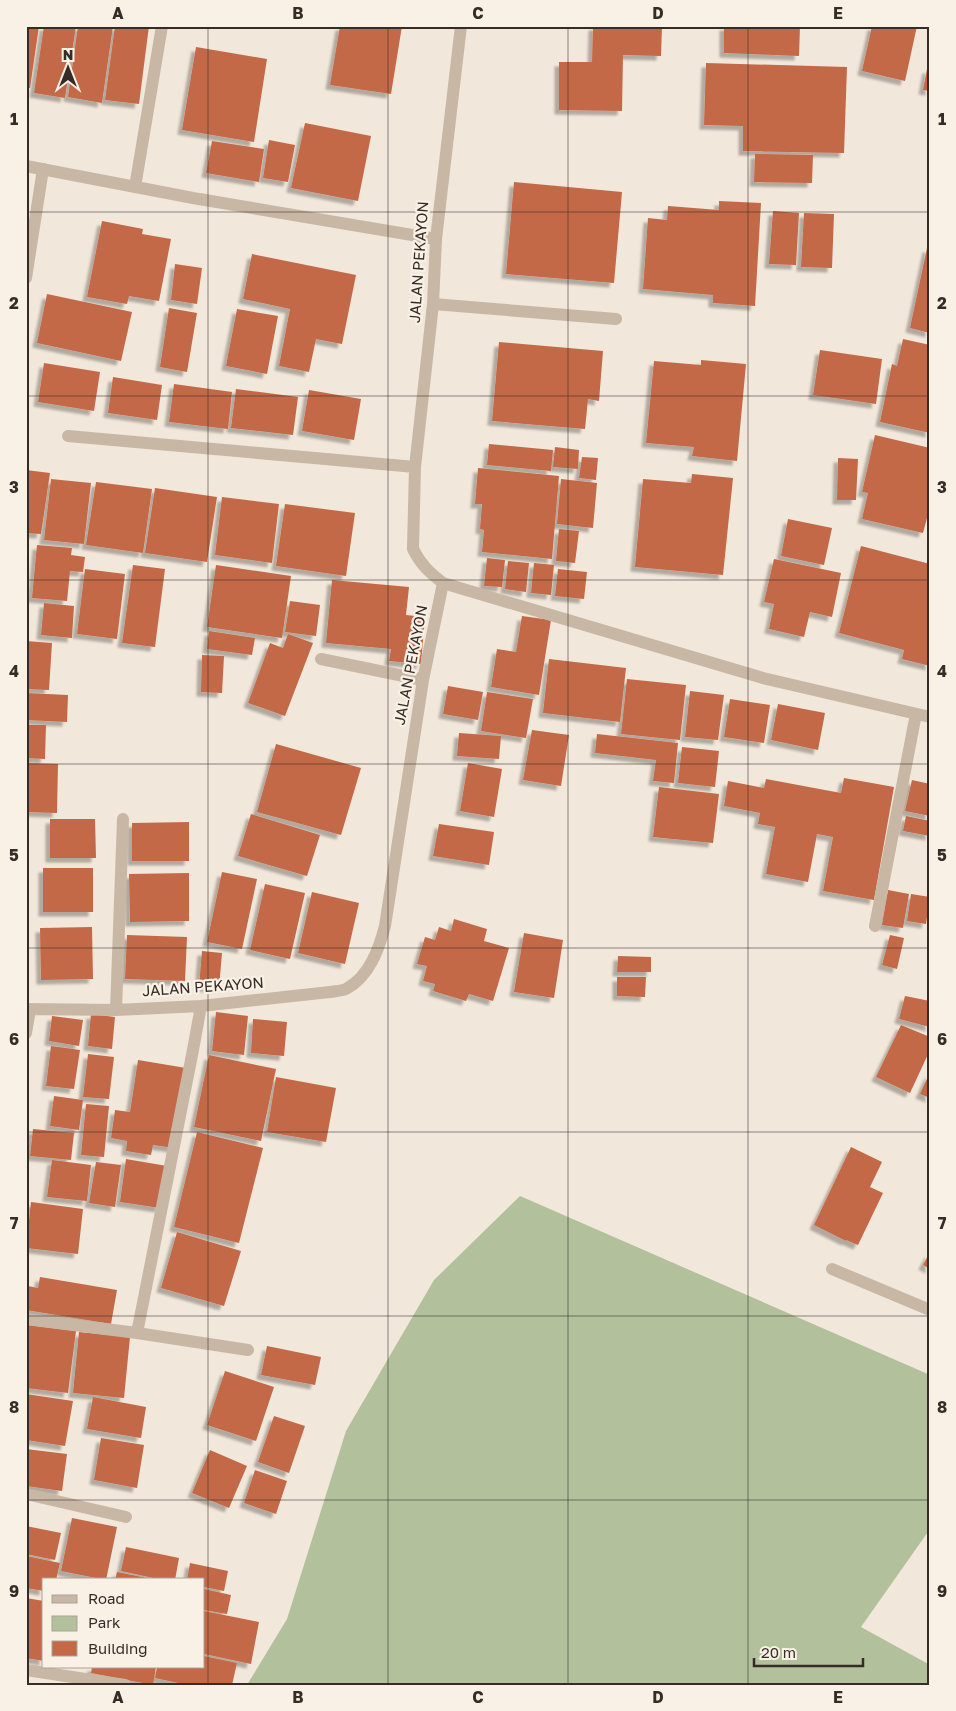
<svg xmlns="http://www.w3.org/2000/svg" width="956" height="1711" font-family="'Golos Text',sans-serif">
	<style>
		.green { fill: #b2c09b }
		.building { fill: #c46946; filter: url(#shadow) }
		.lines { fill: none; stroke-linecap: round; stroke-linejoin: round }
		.service { stroke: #c9b7a6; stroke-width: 12 }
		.minor { stroke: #c9b7a6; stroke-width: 12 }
		.grid { fill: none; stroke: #352c27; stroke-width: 1; stroke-opacity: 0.55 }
		.labels { text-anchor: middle; stroke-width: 4.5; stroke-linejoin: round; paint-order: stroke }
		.street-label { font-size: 15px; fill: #352c27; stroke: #f9f1e6 }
		.neatline { fill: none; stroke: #352c27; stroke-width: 2 }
		.grid-label { font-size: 16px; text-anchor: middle; font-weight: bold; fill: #352c27 }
	</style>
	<defs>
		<filter id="shadow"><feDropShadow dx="-4.5" dy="4.5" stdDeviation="1" flood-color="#0004"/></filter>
	</defs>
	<rect width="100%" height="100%" fill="#f1e7da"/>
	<path class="green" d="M520 1196 930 1375V1529L861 1627 930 1665V1685H247L287 1619 346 1431 434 1280Z"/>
	<path class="building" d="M26 26H39L30 88H26Z
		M44 26H76L65 98 34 93Z
		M78 26H113L102 103 68 97Z
		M115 26H149L139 104 105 100Z
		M340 26H402L391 94 330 85Z
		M593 26H662L661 56 623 55 622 111 559 110V62H592Z
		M724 26H800L799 56 724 53Z
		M872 26H917L905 81 862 71Z
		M196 47 267 59 254 142 182 130Z
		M706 63 847 67 844 153 743 151V126L704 125Z
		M927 69H930V91L923 90Z
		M305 123 371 136 358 201 291 188Z
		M269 140 295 145 288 182 263 178Z
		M212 141 264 149 259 182 206 173Z
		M755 154 813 155 812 183 754 182Z
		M514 182 622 192 614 283 506 274Z
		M719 201 761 203 755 306 713 303V295L643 289 648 218 667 220 668 206 719 210Z
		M773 211 799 213 796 265 769 264Z
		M804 213 834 214 832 268 801 267Z
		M102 221 143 229 142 234 171 239 159 301 129 296 127 304 87 297Z
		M927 248H930V333L910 328Z
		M252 254 356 275 342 344 316 339 309 372 279 366 290 309 243 299Z
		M175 264 202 268 197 304 171 300Z
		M47 294 132 312 121 361 37 343Z
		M169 308 197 313 187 372 160 367Z
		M237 309 278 316 267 374 226 366Z
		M903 339 930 345V433L880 422 892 364 897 366Z
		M499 342 603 351 599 401 588 399 585 429 492 421Z
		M820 350 882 359 876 404 813 395Z
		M701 360 746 364 737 461 692 456 694 447 646 443 654 361 701 365Z
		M44 363 100 372 94 411 38 402Z
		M113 377 162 385 157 420 108 413Z
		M174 384 232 392 228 429 169 422Z
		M236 389 298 397 293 435 231 428Z
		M309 390 361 399 354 440 302 431Z
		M875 435 930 448V507L923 533 862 519 868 493 862 492Z
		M489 444 553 450 551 471 487 465Z
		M555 447 579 450 578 469 553 467Z
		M582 457 598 458 596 480 579 478Z
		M838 458 858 459 856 500H837Z
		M478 468 559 476 552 559 482 552 484 530 480 529 482 504H475Z
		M26 470 50 473 41 534 26 533Z
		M692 474 733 478 723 575 635 567 643 479 691 483Z
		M51 479 91 483 84 544 44 540Z
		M561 479 597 483 593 528 557 524Z
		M96 482 152 489 143 553 86 545Z
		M155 488 217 497 207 562 145 553Z
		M222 497 279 504 272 563 215 555Z
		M285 504 355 513 346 576 276 566Z
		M788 519 832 528 824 565 781 556Z
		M559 529 579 531 575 563 556 561Z
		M37 545 72 548 71 555 85 557 83 572 70 571 67 601 32 598Z
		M861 546 930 564V666L902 659 904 650 839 633Z
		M487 558 505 560 502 587 484 586Z
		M774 559 841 573 832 617 810 612 804 637 769 629 774 604 764 602Z
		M508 561 529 563 526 592 505 589Z
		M534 563 554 565 551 595 531 593Z
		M133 565 165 569 155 647 122 643Z
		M216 565 291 576 282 638 207 627Z
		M85 569 125 574 117 639 77 634Z
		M558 569 587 572 584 599 555 596Z
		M332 580 409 587 406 615 425 617 421 664 389 661 391 649 326 643Z
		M290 601 320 605 316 636 285 632Z
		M44 603 74 606 72 638 41 635Z
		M522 616 551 620 539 695 491 687 497 649 516 652Z
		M209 631 255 638 252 655 207 649Z
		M288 634 313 643 285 716 248 703 270 643 283 648Z
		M26 641 52 643 49 690 26 689Z
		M202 655 224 656 222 693 201 692Z
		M549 659 626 668 620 722 543 713Z
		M627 679 686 685 680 740 621 734Z
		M448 686 483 692 478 720 443 714Z
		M690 691 724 695 718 740 685 737Z
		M487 692 533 699 526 738 481 731Z
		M26 693 68 695 67 722 26 720Z
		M730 699 770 705 764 743 724 737Z
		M778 704 825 713 818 750 771 740Z
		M26 725H46L45 759 26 758Z
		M532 730 569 735 561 786 523 780Z
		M459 733 501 736 499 759 457 756Z
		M597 734 678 743 674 783 653 781 656 760 595 753Z
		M276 744 361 768 341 835 257 812Z
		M682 747 719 751 715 787 678 783Z
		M26 763 58 764 57 813 26 812Z
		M468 763 502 769 494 817 460 811Z
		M844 778 894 787 874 900 823 891 833 837 817 834 808 882 766 874 775 827 758 824 760 813 724 806 728 781 764 788 766 779 841 793Z
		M912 780 930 784V816L905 811Z
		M659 787 719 794 713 843 653 837Z
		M251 814 320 835 307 876 238 856Z
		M906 816 930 821V836L903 831Z
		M50 819H95L96 858H50Z
		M189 822V861H132V823Z
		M439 824 494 832 489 865 433 856Z
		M43 868H93V912H43Z
		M222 872 257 879 242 949 207 942Z
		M189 873V921L130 922 129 874Z
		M265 884 305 893 290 959 250 950Z
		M888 890 909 894 903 928 882 925Z
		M312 892 359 903 345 964 298 953Z
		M911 894 930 897 926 924 907 921Z
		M454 919 487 929 484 941 509 948 493 1001 469 994 466 1001 433 991 435 984 423 981 427 966 417 964 425 937 435 940 439 927 451 931Z
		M92 927 93 979 41 980 40 928Z
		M524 933 563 940 554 998 514 992Z
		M127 935 187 937 185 981 125 979Z
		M890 935 904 938 897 969 882 965Z
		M202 951 222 953 219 988 199 987Z
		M618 956 651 957V972H617Z
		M617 977H646L645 997 617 996Z
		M905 996 930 1001V1027L899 1019Z
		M216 1012 248 1016 244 1055 212 1051Z
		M91 1014 115 1017 112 1049 88 1046Z
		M52 1016 83 1020 79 1046 49 1041Z
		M253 1019 287 1022 284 1056 251 1053Z
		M901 1025 930 1037V1050L910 1093 876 1077Z
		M51 1046 80 1050 74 1089 46 1086Z
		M88 1054 114 1057 109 1099 83 1097Z
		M209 1055 276 1069 261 1141 194 1127Z
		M138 1060 186 1068 174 1148 153 1145 151 1155 126 1151 127 1141 111 1138 115 1110 130 1112Z
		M930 1072V1098L920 1094Z
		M276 1077 336 1088 326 1142 267 1132Z
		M54 1096 83 1100 79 1130 50 1126Z
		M86 1104 109 1106 104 1157 81 1155Z
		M33 1129 74 1133 71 1160 30 1156Z
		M197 1132 263 1148 239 1243 174 1227Z
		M851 1147 882 1162 870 1187 883 1193 858 1245 846 1240V1241L814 1225Z
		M126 1159 167 1166 160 1208 120 1202Z
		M52 1160 91 1165 87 1201 47 1197Z
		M96 1162 121 1165 115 1207 89 1203Z
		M31 1202 83 1209 78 1254 26 1248Z
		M177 1232 241 1251 224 1306 161 1288Z
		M930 1252V1269L923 1265Z
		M40 1277 117 1290 111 1324 26 1310 28 1286 38 1288Z
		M28 1325 76 1331 68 1393 26 1388Z
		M79 1332 130 1337 124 1398 73 1393Z
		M267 1346 321 1357 315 1385 261 1375Z
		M225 1371 274 1387 256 1441 207 1425Z
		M26 1394 73 1401 65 1446 26 1440Z
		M93 1397 146 1407 141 1438 87 1429Z
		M274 1416 305 1426 289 1473 258 1462Z
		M101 1438 144 1445 137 1488 94 1480Z
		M26 1449 67 1454 62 1491 26 1486Z
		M210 1450 247 1466 229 1508 192 1493Z
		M255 1470 287 1481 276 1514 244 1503Z
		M72 1518 117 1527 106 1580 61 1571Z
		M26 1526 61 1533 55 1560 26 1554Z
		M126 1547 179 1558 175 1580H163L121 1571Z
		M26 1556 60 1563 56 1580H44V1591L26 1588Z
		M190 1563 228 1571 224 1591 204 1587V1580H187Z
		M117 1572 152 1579V1580H115Z
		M204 1589 231 1595 227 1614 204 1610Z
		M26 1598 44 1601V1661L26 1658Z
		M204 1611 259 1622 251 1664 204 1654Z
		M204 1656 237 1663 232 1685H187L155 1678 157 1667H204Z
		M92 1667H156L153 1685 91 1673Z"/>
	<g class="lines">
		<path class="service" d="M135 187 162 26
			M26 278 43 169
			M433 304 616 319"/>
		<path class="minor" d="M26 166 193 198 436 239
			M68 436 415 467
			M443 583 763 678 930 717
			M321 659 423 680
			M875 926 916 714
			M26 1009 116 1010 201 1006 330 992C335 991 341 991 346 989 369 977 379 949 385 926L423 680 443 583C430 573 421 565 413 549L415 467 433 304 436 239 461 26
			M116 1010 123 819
			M26 1033 30 1010
			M832 1269 930 1310
			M26 1319 137 1333 248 1350
			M137 1333 193 1050 201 1006
			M26 1494 126 1517
			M26 1670 125 1685"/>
	</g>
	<path class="grid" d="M208 26V1685M388 26V1685M568 26V1685M748 26V1685M26 212H930M26 396H930M26 580H930M26 764H930M26 948H930M26 1132H930M26 1316H930M26 1500H930"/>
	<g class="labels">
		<g class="street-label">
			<text transform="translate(419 262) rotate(-86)" y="5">JALAN PEKAYON</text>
			<text transform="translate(411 665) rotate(-79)" y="5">JALAN PEKAYON</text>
			<text transform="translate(203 987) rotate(-4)" y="5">JALAN PEKAYON</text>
		</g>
	</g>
	<rect width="956" height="1711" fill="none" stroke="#f9f1e6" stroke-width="55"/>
	<rect x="42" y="1578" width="162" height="90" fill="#f9f1e6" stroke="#aba29a"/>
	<rect x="52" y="1595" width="25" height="8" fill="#c9b7a6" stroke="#aba29a"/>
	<text x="88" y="1604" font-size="15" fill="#352c27">Road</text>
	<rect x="52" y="1616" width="25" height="15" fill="#b2c09b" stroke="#aba29a"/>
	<text x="88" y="1628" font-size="15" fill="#352c27">Park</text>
	<rect x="52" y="1641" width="25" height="15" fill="#c46946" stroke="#aba29a"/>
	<text x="88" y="1654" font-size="15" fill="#352c27">Building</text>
	<g transform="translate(68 68)" stroke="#f9f1e6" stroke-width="4" paint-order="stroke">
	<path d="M0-4L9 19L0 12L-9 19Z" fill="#352c27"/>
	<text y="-8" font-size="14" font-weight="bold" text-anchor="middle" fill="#352c27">N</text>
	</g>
	<path d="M754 1658v8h109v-8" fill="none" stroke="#352c27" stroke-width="2.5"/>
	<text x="761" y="1658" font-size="15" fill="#352c27" stroke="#f9f1e6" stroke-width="4" paint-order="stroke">20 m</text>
	<rect x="28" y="28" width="900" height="1656" class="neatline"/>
	<g class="grid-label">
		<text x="118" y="19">A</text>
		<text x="298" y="19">B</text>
		<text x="478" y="19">C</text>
		<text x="658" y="19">D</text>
		<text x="838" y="19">E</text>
		<text x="14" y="125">1</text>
		<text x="942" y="125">1</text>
		<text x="14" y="309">2</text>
		<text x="942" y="309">2</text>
		<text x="14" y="493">3</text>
		<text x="942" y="493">3</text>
		<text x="14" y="677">4</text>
		<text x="942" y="677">4</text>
		<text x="14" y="861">5</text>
		<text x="942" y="861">5</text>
		<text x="14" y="1045">6</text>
		<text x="942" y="1045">6</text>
		<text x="14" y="1229">7</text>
		<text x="942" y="1229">7</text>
		<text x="14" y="1413">8</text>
		<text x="942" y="1413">8</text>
		<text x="14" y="1597">9</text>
		<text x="942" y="1597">9</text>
		<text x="118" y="1703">A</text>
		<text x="298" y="1703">B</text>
		<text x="478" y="1703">C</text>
		<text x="658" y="1703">D</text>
		<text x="838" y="1703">E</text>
	</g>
</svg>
